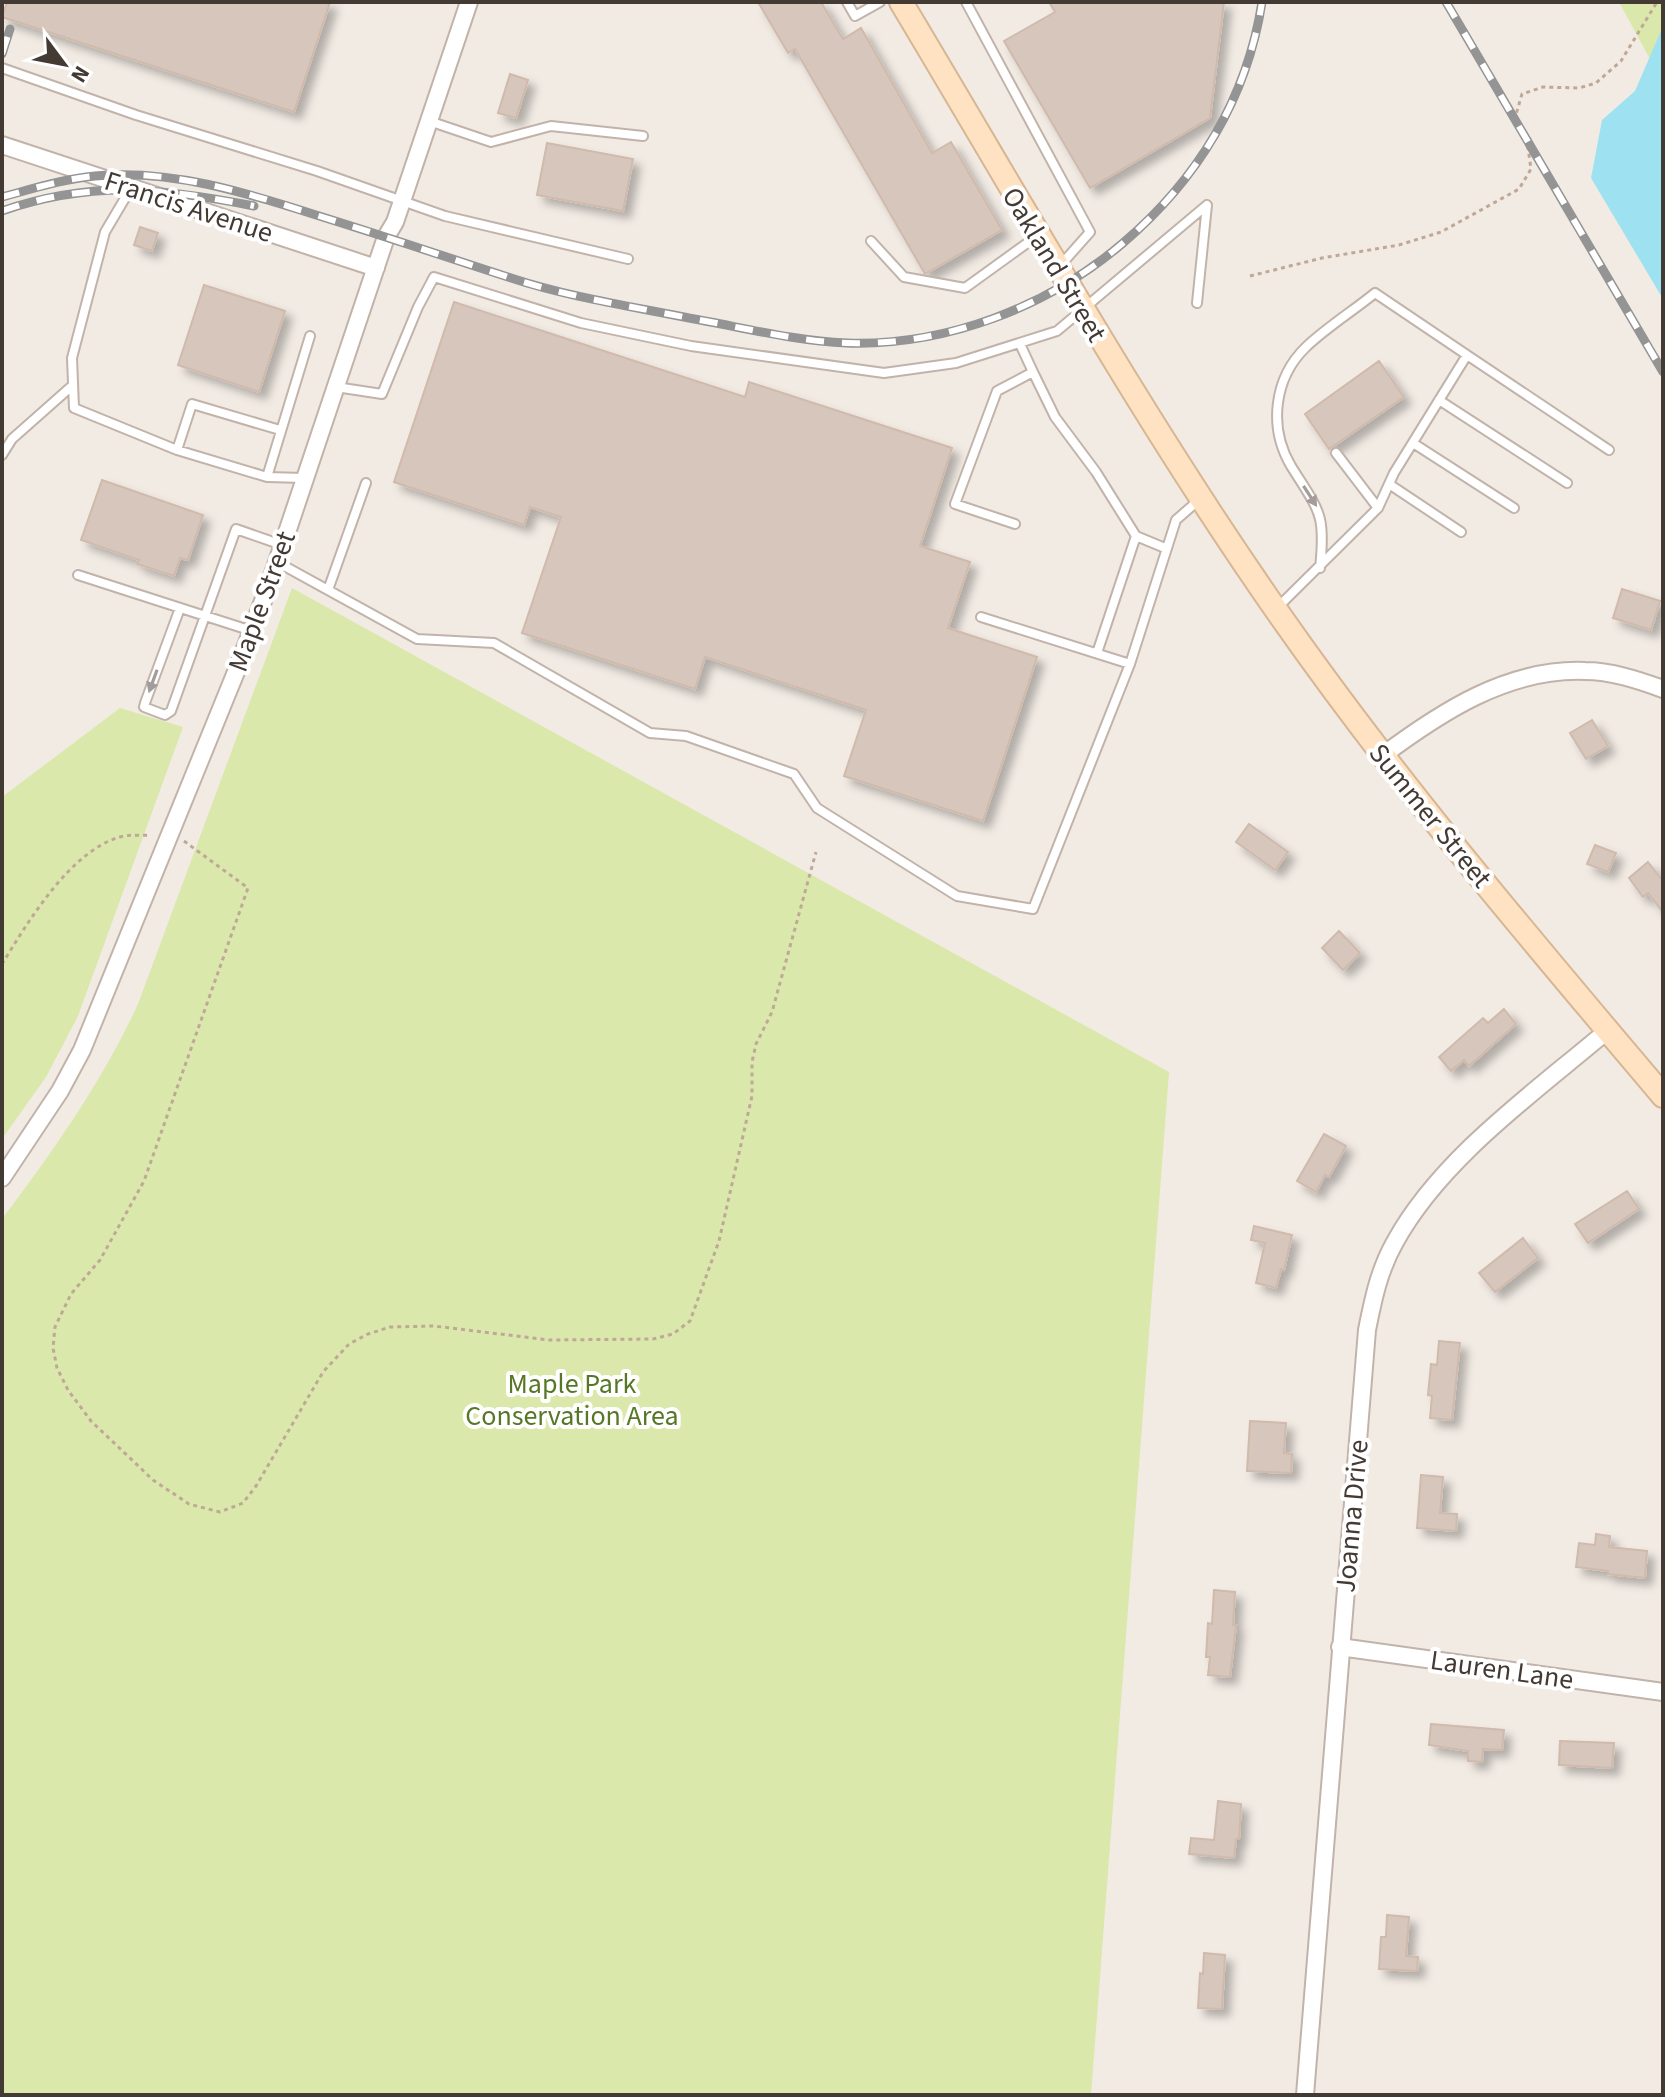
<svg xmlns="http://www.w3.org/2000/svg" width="1665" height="2097" font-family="'Source Sans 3',sans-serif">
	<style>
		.green { fill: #dae8ab }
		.water { fill: #9ee2f1 }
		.building { fill: #d7c6bc; stroke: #cfbaac; stroke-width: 2; filter: url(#shadow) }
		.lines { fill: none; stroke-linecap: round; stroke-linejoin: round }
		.service-casing { stroke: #c1b3a9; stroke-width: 12 }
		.minor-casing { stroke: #c1b3a9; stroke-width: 20 }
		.secondary-casing { stroke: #d7b694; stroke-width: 26 }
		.path { stroke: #c0a897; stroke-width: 3; stroke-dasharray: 4 4; stroke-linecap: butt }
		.service { stroke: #fff; stroke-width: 8 }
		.minor { stroke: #fff; stroke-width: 16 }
		.secondary { stroke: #ffe2c1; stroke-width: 22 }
		.rail-casing { stroke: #949494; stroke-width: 9 }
		.rail { stroke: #fff; stroke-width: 6; stroke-dasharray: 18; stroke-linecap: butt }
		.oneway { fill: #a29c9a }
		.labels { text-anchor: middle; stroke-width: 8; stroke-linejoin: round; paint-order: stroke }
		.street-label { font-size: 28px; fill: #443a34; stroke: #fff }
		.park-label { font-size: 28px; fill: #577726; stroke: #fff }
	</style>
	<defs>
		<filter id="shadow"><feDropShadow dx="7" dy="7" stdDeviation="4" flood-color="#0004"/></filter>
	</defs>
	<rect width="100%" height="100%" fill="#f2ebe4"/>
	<path class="green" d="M1619 2H1663V83Z
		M292 588 1169 1072 1091 2095H2V1219C54 1150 102 1082 138 1004Z
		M120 708 183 727 78 1016 46 1077 2 1139V797Z"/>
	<path class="water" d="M1663 26V299L1591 178 1602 120 1635 91Z"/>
	<path class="building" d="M7 2H330L294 112 2 17Z
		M758 2H821L843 39 861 28 932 153 951 142 1002 230 925 274 795 49 788 53Z
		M1049 2H1224L1210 118 1090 188 1004 41 1055 12Z
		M510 74 528 80 516 118 498 113Z
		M547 143 633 159 623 211 537 195Z
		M140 227 158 233 152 251 134 245Z
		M204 285 285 311 259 392 178 365Z
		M454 302 745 397 749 382 952 448 920 546 970 562 948 628 1037 657 983 821 844 776 866 710 705 657 695 689 522 633 561 517 530 507 524 525 394 482Z
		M1379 361 1404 397 1329 449 1305 414Z
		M102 480 203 515 188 560 180 558 174 576 137 564 139 560 81 540Z
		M1622 589 1660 601 1651 630 1613 618Z
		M1592 720 1608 746 1586 759 1570 733Z
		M1249 824 1288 852 1275 870 1236 842Z
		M1595 845 1616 853 1608 872 1587 864Z
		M1648 862 1663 881V912L1648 893 1643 897 1629 878Z
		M1339 931 1360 953 1343 970 1322 948Z
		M1504 1009 1516 1024 1469 1066 1464 1060 1451 1071 1439 1057 1483 1018 1488 1023Z
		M1324 1134 1346 1146 1329 1177 1325 1175 1316 1192 1297 1181Z
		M1627 1191 1639 1209 1588 1243 1575 1224Z
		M1254 1226 1292 1235 1284 1270 1281 1269 1276 1288 1256 1283 1265 1243 1251 1240Z
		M1523 1238 1538 1258 1495 1292 1479 1273Z
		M1439 1341 1460 1343 1452 1420 1430 1418 1432 1396 1428 1395 1431 1364 1437 1365Z
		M1250 1421 1286 1423 1284 1453 1292 1454 1291 1473 1247 1471Z
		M1421 1475 1443 1477 1440 1513 1457 1514 1456 1531 1417 1528Z
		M1596 1534 1610 1536 1609 1547 1647 1551 1645 1578 1608 1574V1571L1576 1567 1579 1543 1595 1545Z
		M1214 1590 1235 1592 1233 1625H1236L1230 1677 1208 1675 1210 1657H1206L1208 1623 1212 1624Z
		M1431 1724 1504 1730 1502 1750 1483 1749 1482 1762 1468 1761V1751L1429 1745Z
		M1560 1741 1614 1743 1612 1768 1559 1765Z
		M1218 1801 1241 1804 1239 1839H1236L1234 1858 1189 1854 1191 1838 1214 1840Z
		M1387 1915 1409 1917 1406 1956 1418 1957 1417 1971 1379 1969 1381 1937H1386Z
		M1204 1953 1225 1955 1222 2009 1198 2008 1200 1973 1203 1974Z"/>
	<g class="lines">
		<defs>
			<path id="service" d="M847 2 855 16 880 2
				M966 2 1090 232 1059 267
				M2 68 136 115 317 171 445 216 628 259
				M429 121 491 142 551 126 643 136
				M131 188 105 232 72 358 74 408 177 450 267 477 304 478
				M871 241 904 277 965 288 1037 236
				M1467 355 1609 450
				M1033 372 1055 417 1096 472 1136 536 1165 548
				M336 387 382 394 418 307 434 277 581 323 691 346 884 373 956 363 1057 331 1207 205 1197 303
				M1439 400 1567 483
				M1413 443 1514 508
				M177 450 192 404 280 430
				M1336 453 1378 508
				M2 455 12 439 73 385
				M267 477 310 336
				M1389 484 1461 532
				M1015 524 955 504 997 391 1033 372 1020 344
				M277 562 417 639 494 643 650 733 686 736 794 774 817 808 957 896 1033 909 1130 664 1176 520 1200 499
				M78 575 252 631
				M328 590 366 483
				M180 608 145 703 144 707 165 715 171 711 236 529 282 545
				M1276 609 1378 508 1394 473 1467 355 1375 293C1353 311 1327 327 1306 347 1274 378 1268 427 1291 466 1319 511 1326 513 1320 568
				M981 617 1130 664
				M1097 653 1136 536"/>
			<path id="minor" d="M2 145 376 268
				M1382 756C1441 712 1508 668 1585 671 1611 671 1638 680 1663 689
				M2 1178 60 1091 82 1050 238 667 271 580 386 237 395 222 469 2
				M1340 1647 1663 1692
				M1305 2095 1367 1330C1373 1300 1379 1270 1395 1242 1441 1158 1535 1092 1608 1030"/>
			<path id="secondary" d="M901 2C1027 212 1145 424 1286 624 1402 789 1533 942 1663 1096"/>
		</defs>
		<use href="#service" class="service-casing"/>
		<use href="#minor" class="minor-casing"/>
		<use href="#secondary" class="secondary-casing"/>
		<path class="path" d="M1250 276 1322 258 1399 245 1441 232 1519 189 1531 169 1528 148 1515 118 1522 94 1543 87 1579 88 1596 83 1621 61 1657 2
			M184 841 248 888 144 1181 100 1260 71 1294 55 1327 53 1348 57 1368 68 1390 91 1421 153 1480 189 1504 220 1512 243 1503 256 1486 323 1372 349 1344 368 1334 390 1327 434 1326 549 1340 653 1339 673 1334 690 1321 719 1241 752 1096V1062L756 1044 772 1012 816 852
			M2 964C28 922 70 851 120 837 130 834 141 836 151 835"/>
		<use href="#service" class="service"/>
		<use href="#minor" class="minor"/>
		<use href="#secondary" class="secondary"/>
		<defs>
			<path id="rail" d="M1446 2 1663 372
				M2 54 10 29
				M2 197C32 189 63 179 95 176 171 169 244 192 316 215 381 235 446 257 511 278 569 297 629 306 689 318 741 327 794 341 847 343 946 346 1048 307 1123 243 1197 180 1247 99 1262 2
				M2 211C92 180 162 188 254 206"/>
		</defs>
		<use href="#rail" class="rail-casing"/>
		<use href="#rail" class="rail"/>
	</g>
	<defs><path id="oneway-solid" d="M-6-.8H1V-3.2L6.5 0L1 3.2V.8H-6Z" transform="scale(2)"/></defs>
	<g class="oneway">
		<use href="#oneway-solid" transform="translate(1310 496) rotate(57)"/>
		<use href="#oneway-solid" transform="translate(153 681) rotate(110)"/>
	</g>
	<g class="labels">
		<g class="street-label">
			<text transform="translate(189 206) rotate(18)" y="10">Francis Avenue</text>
			<text transform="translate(1055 264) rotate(59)" y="10">Oakland Street</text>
			<text transform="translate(261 601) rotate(-70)" y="10">Maple Street</text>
			<text transform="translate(1431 815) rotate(51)" y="10">Summer Street</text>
			<text transform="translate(1351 1516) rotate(-85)" y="10">Joanna Drive</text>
			<text transform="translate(1502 1669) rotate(8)" y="10">Lauren Lane</text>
		</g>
		<g class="park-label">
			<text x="572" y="1393">Maple Park<tspan x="572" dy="32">Conservation Area</tspan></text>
		</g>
	</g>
	<rect width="1665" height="2097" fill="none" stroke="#443a34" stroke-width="8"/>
	<g transform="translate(64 64) rotate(122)" stroke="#ffffff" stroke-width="6" paint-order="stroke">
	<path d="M0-6L14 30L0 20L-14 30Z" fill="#443a34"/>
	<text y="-12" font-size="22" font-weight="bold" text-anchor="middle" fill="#443a34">N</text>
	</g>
</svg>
